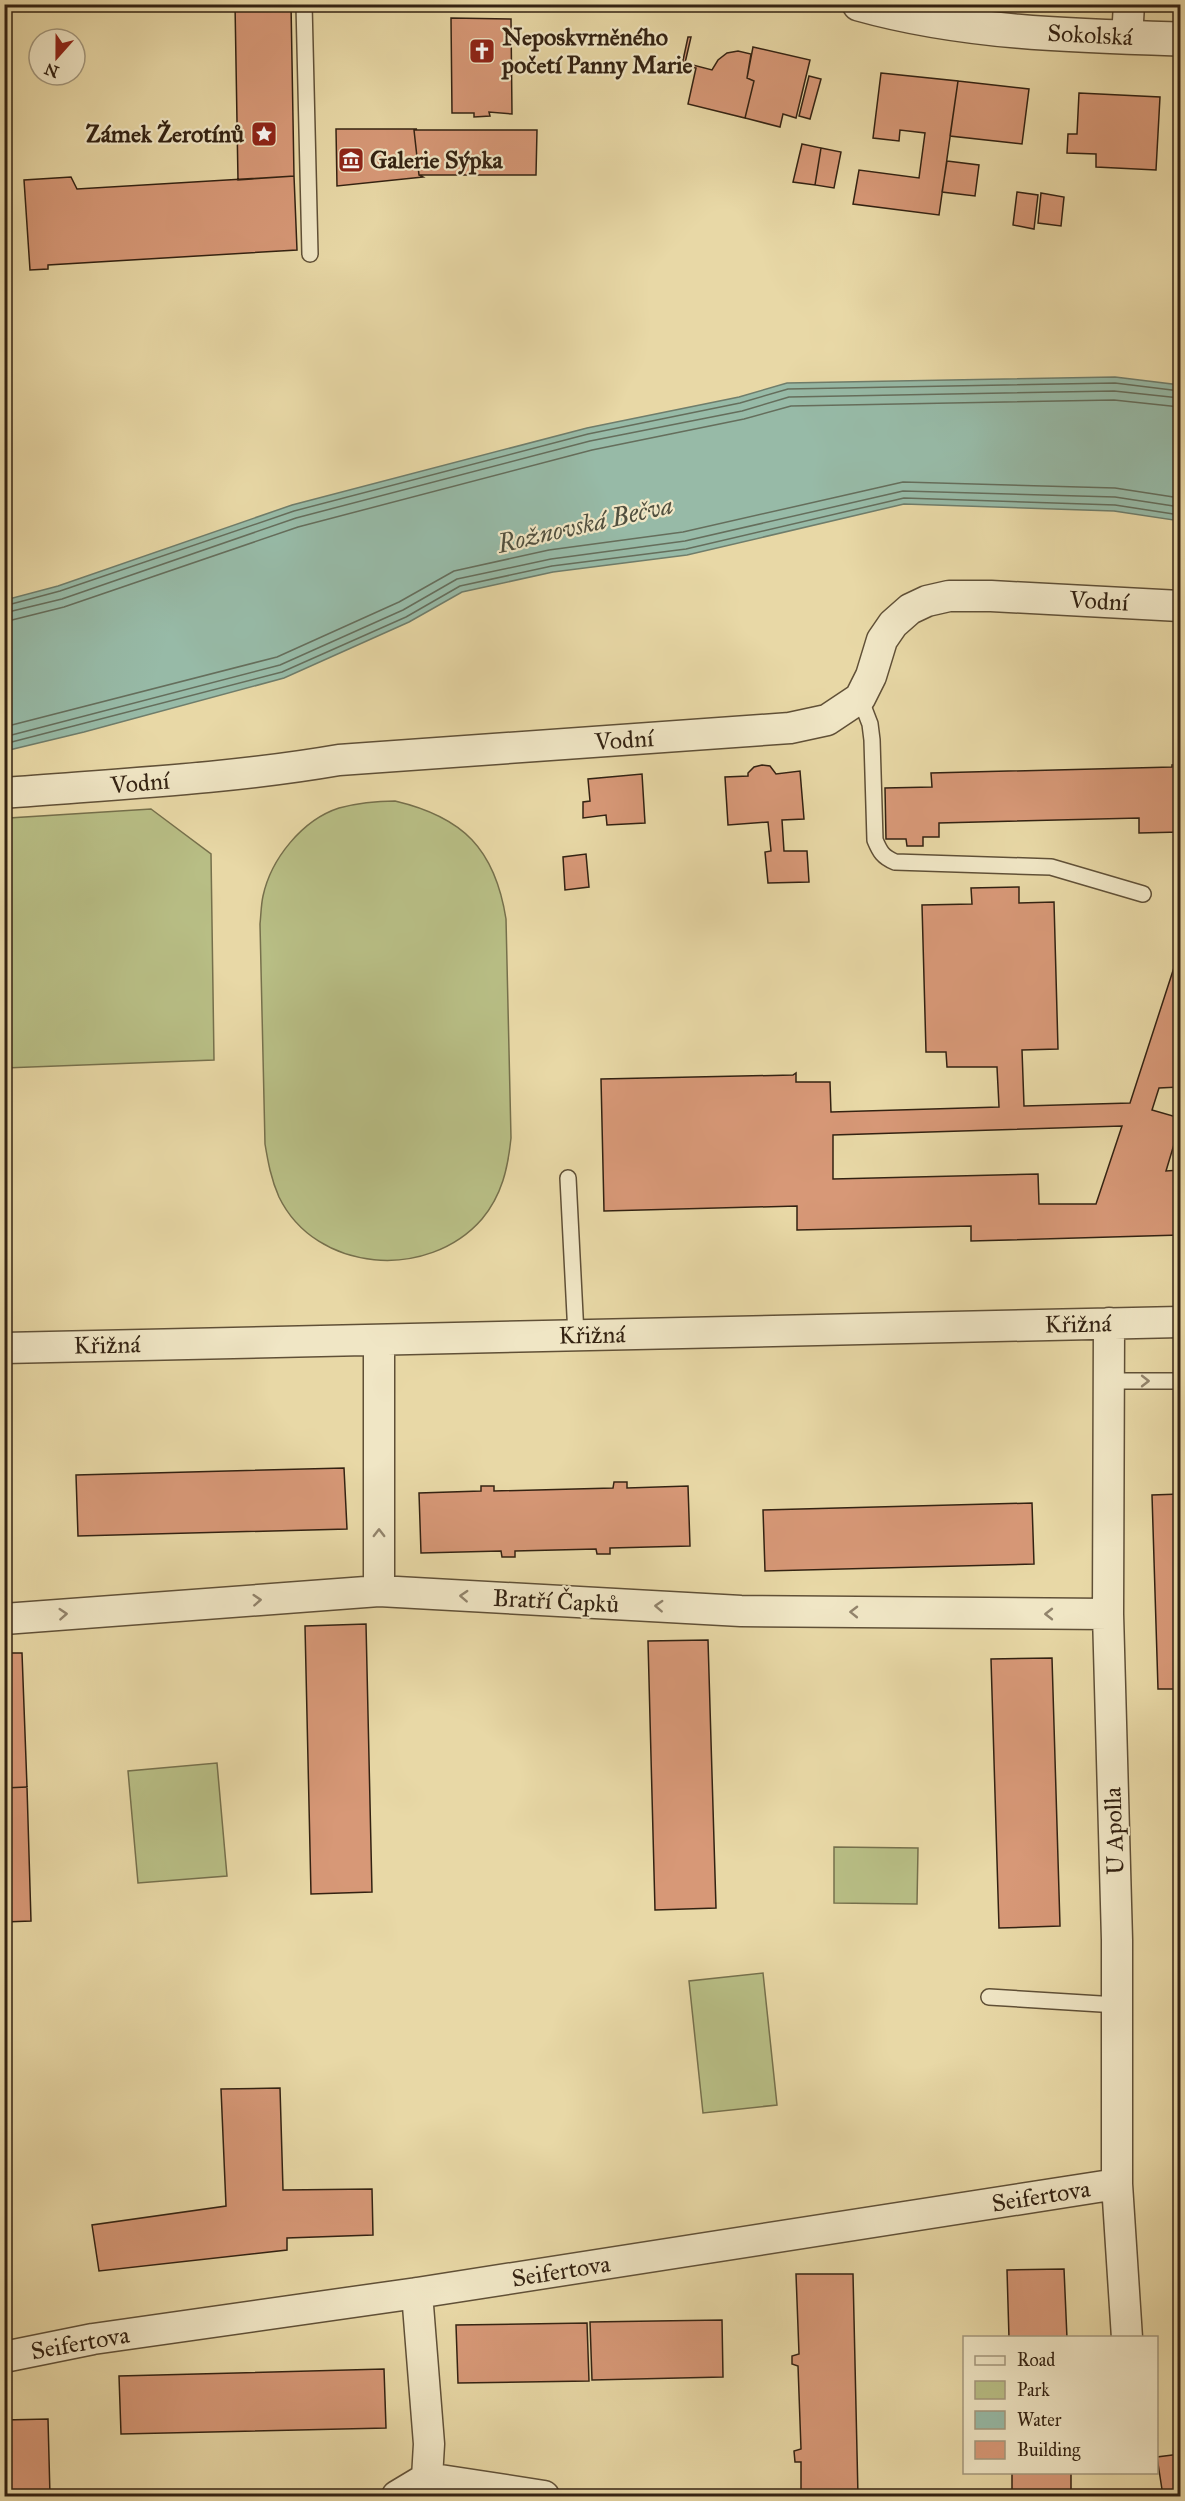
<svg xmlns="http://www.w3.org/2000/svg" width="1185" height="2501" font-family="'IM FELL Great Primer',serif">
	<style>
		.green { fill: #b8be85; stroke: #76704c; stroke-width: 1.5 }
		.water { fill: #97baa7; stroke: #6f7d6b; stroke-width: 1.5 }
		.lines { fill: none; stroke-linecap: round; stroke-linejoin: round }
		.shore { stroke: #656e5c; stroke-width: 1.5 }
		.building { fill: #d79877; stroke: #332212; stroke-width: 1.5; fill-rule: evenodd }
		.service-casing { stroke: #605037; stroke-width: 18 }
		.minor-casing { stroke: #605037; stroke-width: 33 }
		.tertiary-casing { stroke: #605037; stroke-width: 36 }
		.service { stroke: #f0e6c5; stroke-width: 15 }
		.minor { stroke: #f0e6c5; stroke-width: 30 }
		.tertiary { stroke: #f0e6c5; stroke-width: 33 }
		.oneway { stroke: #92846c }
		.labels { text-anchor: middle; stroke-width: 4.5; stroke-linejoin: round; paint-order: stroke }
		.street-label { font-size: 24px; fill: #332212; stroke: #f0e6c5 }
		.poi-label { font-size: 24px; font-weight: bold; fill: #332212; stroke: #f0e6c5; text-anchor: start }
		.water-label { font-size: 26px; font-style: italic; fill: #51503f; stroke: #f0e6c5 }
	</style>
	<rect width="100%" height="100%" fill="#e8d8a6"/>
	<filter id="stains"><feTurbulence type="fractalNoise" baseFrequency=".00333" numOctaves="4"/><feColorMatrix values="0 0 0 0 .2 0 0 0 0 .09 0 0 0 0 .02 0 0 0 .5 -.17"/></filter>
	<radialGradient id="worn" r=".72"><stop offset=".6" stop-color="#630" stop-opacity="0"/><stop offset="1" stop-color="#630" stop-opacity=".3"/></radialGradient>
	<path class="green" d="M395 801C463 817 495 849 506 919L511 1138C508 1168 502 1195 482 1219 428 1281 316 1273 279 1197 271 1179 268 1162 265 1144L260 924C261 915 261 905 263 896 271 859 302 820 339 808 358 803 375 801 395 801Z
		M151 809 211 854 214 1060 5 1068 4 922 9 818Z
		M217 1763 227 1876 138 1883 128 1771Z
		M834 1847 918 1848 917 1904 834 1903Z
		M763 1973 777 2105 703 2113 689 1981Z"/>
	<path class="water" d="M1115 377 1180 385V521L1114 511 904 504 687 555 553 572 462 592 409 622 284 678 84 732 5 751V600L58 586 292 505 587 428 739 397 787 383Z"/>
	<g class="lines">
		<path class="shore" d="M4 606 60 591 294 511 588 434 740 403 788 389 1115 383 1180 391
			M4 613 62 599 296 518 590 441 742 411 789 397 1114 391 1180 398
			M4 622 64 607 298 527 592 450 744 419 791 406 1114 400 1180 407
			M4 727 277 657 399 602 454 571 549 550 683 532 903 482 1115 488 1180 498
			M4 737 280 665 403 610 457 579 551 559 685 541 903 491 1115 497 1180 507
			M4 744 282 672 406 617 460 586 552 566 686 549 904 498 1115 505 1180 515"/>
	</g>
	<path class="building" d="M235 4H291L294 176 238 180Z
		M451 18 511 19 512 114 489 112 490 116 474 117V113H452Z
		M688 37H691L685 63 712 70 718 60 727 53 738 51 751 54 747 78 754 81 745 118 688 104 696 68 682 65Z
		M753 47 810 60 796 118 783 114 780 127 745 118 754 81 747 78Z
		M881 73 958 81 939 215 853 204 859 170 919 178 925 133 900 130 899 141 873 138Z
		M809 76 821 79 810 119 799 116Z
		M958 81 1029 89 1022 144 950 136Z
		M1079 93 1160 97 1156 170 1096 167V154L1067 153 1068 134H1077Z
		M336 129H417L414 130 419 175 423 177 337 186Z
		M414 130H537L536 175H419Z
		M802 144 821 148 815 185 793 182Z
		M821 148 841 152 834 188 815 185Z
		M947 161 979 165 975 196 942 192Z
		M294 176 297 250 48 265V269L30 270 24 180 71 177 77 189Z
		M1017 192 1038 195 1034 229 1013 225Z
		M1041 193 1064 197 1061 226 1038 223Z
		M1180 764V832L1139 833V818L939 823V837H923V846H907L906 839H886L885 788 932 787 931 773 1172 767V765Z
		M762 765 770 766 776 774 800 771 804 819 782 820 784 851H807L809 882 768 883 765 852 771 851 768 822 728 825 725 777 748 776V773L754 767Z
		M642 774 645 823 607 825 606 815 583 818V802L590 801 588 779Z
		M586 854 589 887 565 890 563 857Z
		M1019 887V903L1054 902 1058 1049 1022 1050 1024 1106 1130 1103 1180 949V1100L1179 1087 1159 1088 1152 1110 1180 1118V1143L1175 1141 1166 1171 1180 1170V1235L971 1241V1226L797 1230V1206L604 1211 601 1079 793 1075 796 1073V1082H830L831 1112 999 1107 997 1067H947L946 1052H926L922 905 972 904 971 888ZM1122 1126 1096 1204H1039L1038 1174 833 1179V1135Z
		M344 1468 347 1529 78 1536 76 1475Z
		M614 1482H627V1488L688 1486 690 1546 610 1548V1554H597L596 1549 515 1551V1557H502L501 1551 421 1553 419 1493 481 1491V1486H494V1491L613 1488Z
		M1180 1494V1689H1158L1152 1495Z
		M1032 1503 1034 1564 765 1571 763 1510Z
		M366 1624 372 1892 311 1894 305 1626Z
		M708 1640 716 1908 655 1910 648 1641Z
		M4 1653H22L27 1787 4 1788Z
		M1052 1658 1060 1926 999 1928 991 1659Z
		M27 1787 31 1921 4 1922V1788Z
		M280 2088 283 2190 372 2189 373 2235 287 2238V2250L99 2271 92 2225 226 2206 221 2089Z
		M1180 2113V2260H1177L1174 2114Z
		M1064 2269 1067 2338H1009L1007 2270Z
		M796 2274H853L858 2496H801V2462H795L794 2451 801 2449 798 2366 792 2364V2356L799 2354Z
		M1178 2306H1180V2419Z
		M722 2320 723 2377 592 2380 590 2322Z
		M587 2323 589 2381 458 2383 456 2325Z
		M384 2369 386 2428 121 2434 119 2376Z
		M48 2419 50 2496H4V2420Z
		M1180 2454V2496H1163L1157 2457Z
		M1012 2472H1071V2496H1012Z"/>
	<g class="lines">
		<defs>
			<path id="service" d="M304 4 310 254
				M860 698 870 724 872 740 875 840C880 852 883 857 895 862L1051 867 1143 894
				M568 1178 576 1335
				M1109 1381H1180
				M989 1997 1117 2005"/>
			<path id="minor" d="M1127 38 1129 4
				M4 793C116 784 229 779 339 760L790 728 827 720 860 698 871 676 882 640 893 624 910 609 927 601 949 596H991L1180 606
				M1109 1323 1108 1614 1117 1940V2184L1127 2338
				M379 1340V1591
				M4 1348 1180 1322
				M4 1619 379 1591 741 1611 1108 1614
				M417 2293 429 2444 427 2478
				M4 2357 93 2339 417 2293 1117 2184
				M397 2496 427 2478 544 2496"/>
			<path id="tertiary" d="M859 4C962 33 1074 36 1180 39"/>
		</defs>
		<use href="#service" class="service-casing"/>
		<use href="#minor" class="minor-casing"/>
		<use href="#tertiary" class="tertiary-casing"/>
		<use href="#service" class="service"/>
		<use href="#minor" class="minor"/>
		<use href="#tertiary" class="tertiary"/>
	</g>
	<defs><path id="oneway-chevron" d="M-2-3.5L2.5 0L-2 3.5" fill="none" stroke-width="1.6" stroke-linecap="round" stroke-linejoin="round" transform="scale(1.5)"/></defs>
	<g class="oneway">
		<use href="#oneway-chevron" transform="translate(1145 1381)"/>
		<use href="#oneway-chevron" transform="translate(379 1533) rotate(-90)"/>
		<use href="#oneway-chevron" transform="translate(464 1596) rotate(-177)"/>
		<use href="#oneway-chevron" transform="translate(257 1600) rotate(-4)"/>
		<use href="#oneway-chevron" transform="translate(659 1606) rotate(-177)"/>
		<use href="#oneway-chevron" transform="translate(854 1612) rotate(-179)"/>
		<use href="#oneway-chevron" transform="translate(63 1614) rotate(-4)"/>
		<use href="#oneway-chevron" transform="translate(1049 1614) rotate(-180)"/>
	</g>
	<defs>
		<symbol id="church-square" viewBox="-11 -11 22 22"><rect x="-9" y="-9" width="18" height="18" rx="4" fill="#8f2418" stroke="#f0e6c5"/><path d="M-1.2-6h2.4v3.5h3.3v2.4h-3.3V6h-2.4V-.1h-3.3v-2.4h3.3Z" fill="#fff"/></symbol>
		<symbol id="sight-square" viewBox="-11 -11 22 22"><rect x="-9" y="-9" width="18" height="18" rx="4" fill="#8f2418" stroke="#f0e6c5"/><path d="M0-6L1.8-2.2L6-1.7L2.9 1.2L3.7 5.4L0 3.3L-3.7 5.4L-2.9 1.2L-6-1.7L-1.8-2.2Z" fill="#fff"/></symbol>
		<symbol id="museum-square" viewBox="-11 -11 22 22"><rect x="-9" y="-9" width="18" height="18" rx="4" fill="#8f2418" stroke="#f0e6c5"/><path d="M0-6L6-3V-2H-6V-3ZM-5-1h2V3h-2ZM-1-1h2V3h-2ZM3-1h2V3H3ZM-6 4H6V6H-6Z" fill="#fff"/></symbol>
	</defs>
	<g fill-rule="evenodd">
		<use href="#church-square" x="467" y="36" width="30" height="30"/>
		<use href="#sight-square" x="249" y="119" width="30" height="30"/>
		<use href="#museum-square" x="336" y="145" width="30" height="30"/>
	</g>
	<g class="labels">
		<g class="street-label">
			<text transform="translate(1090 35) rotate(3)" y="8">Sokolská</text>
			<text transform="translate(1099 601) rotate(3)" y="8">Vodní</text>
			<text transform="translate(624 740) rotate(-4)" y="8">Vodní</text>
			<text transform="translate(140 783) rotate(-5)" y="8">Vodní</text>
			<text transform="translate(1078 1324) rotate(-1)" y="8">Křižná</text>
			<text transform="translate(592 1335) rotate(-1)" y="8">Křižná</text>
			<text transform="translate(107 1345) rotate(-1)" y="8">Křižná</text>
			<text transform="translate(556 1601) rotate(3)" y="8">Bratří Čapků</text>
			<text transform="translate(1114 1831) rotate(-92)" y="8">U Apolla</text>
			<text transform="translate(1041 2196) rotate(-9)" y="8">Seifertova</text>
			<text transform="translate(561 2271) rotate(-9)" y="8">Seifertova</text>
			<text transform="translate(80 2343) rotate(-10)" y="8">Seifertova</text>
		</g>
		<g class="poi-label">
			<text x="502" y="45">Neposkvrněného<tspan x="502" dy="28">početí Panny Marie</tspan></text>
			<text x="244" y="142" text-anchor="end">Zámek Žerotínů</text>
			<text x="370" y="168">Galerie Sýpka</text>
		</g>
		<g class="water-label">
			<text transform="translate(585 524) rotate(-13)" y="9">Rožnovská Bečva</text>
		</g>
	</g>
	<rect width="1185" height="2501" fill="none" stroke="#e8d8a6" stroke-width="24"/>
	<rect x="6" y="6" width="1173" height="2489" fill="none" stroke="#332212" stroke-width="3"/>
	<rect x="12" y="12" width="1161" height="2477" fill="none" stroke="#332212" stroke-width="1.5"/>
	<rect x="963" y="2336" width="195" height="138" fill="#f0e6c5" stroke="#a4987d" stroke-width="1.5"/>
	<rect x="975" y="2356" width="30" height="9" fill="#f0e6c5" stroke="#a4987d" stroke-width="1.5"/>
	<text x="1017" y="2366" font-size="18" fill="#332212">Road</text>
	<rect x="975" y="2381" width="30" height="18" fill="#b8be85" stroke="#a4987d" stroke-width="1.5"/>
	<text x="1017" y="2396" font-size="18" fill="#332212">Park</text>
	<rect x="975" y="2411" width="30" height="18" fill="#97baa7" stroke="#a4987d" stroke-width="1.5"/>
	<text x="1017" y="2426" font-size="18" fill="#332212">Water</text>
	<rect x="975" y="2441" width="30" height="18" fill="#d79877" stroke="#a4987d" stroke-width="1.5"/>
	<text x="1017" y="2456" font-size="18" fill="#332212">Building</text>
	<g transform="translate(57 57) rotate(201)"><circle r="28" fill="#f0e6c5" stroke="#a4987d" stroke-width="1.5"/>
	<path d="M0-4.5L10 22L0 15L-10 22Z" fill="#8f2418"/>
	<text y="-9" font-size="16" font-weight="bold" text-anchor="middle" fill="#332212">N</text>
	</g>
	<rect width="100%" height="100%" filter="url(#stains)"/>
	<rect width="100%" height="100%" fill="url(#worn)"/>
</svg>
